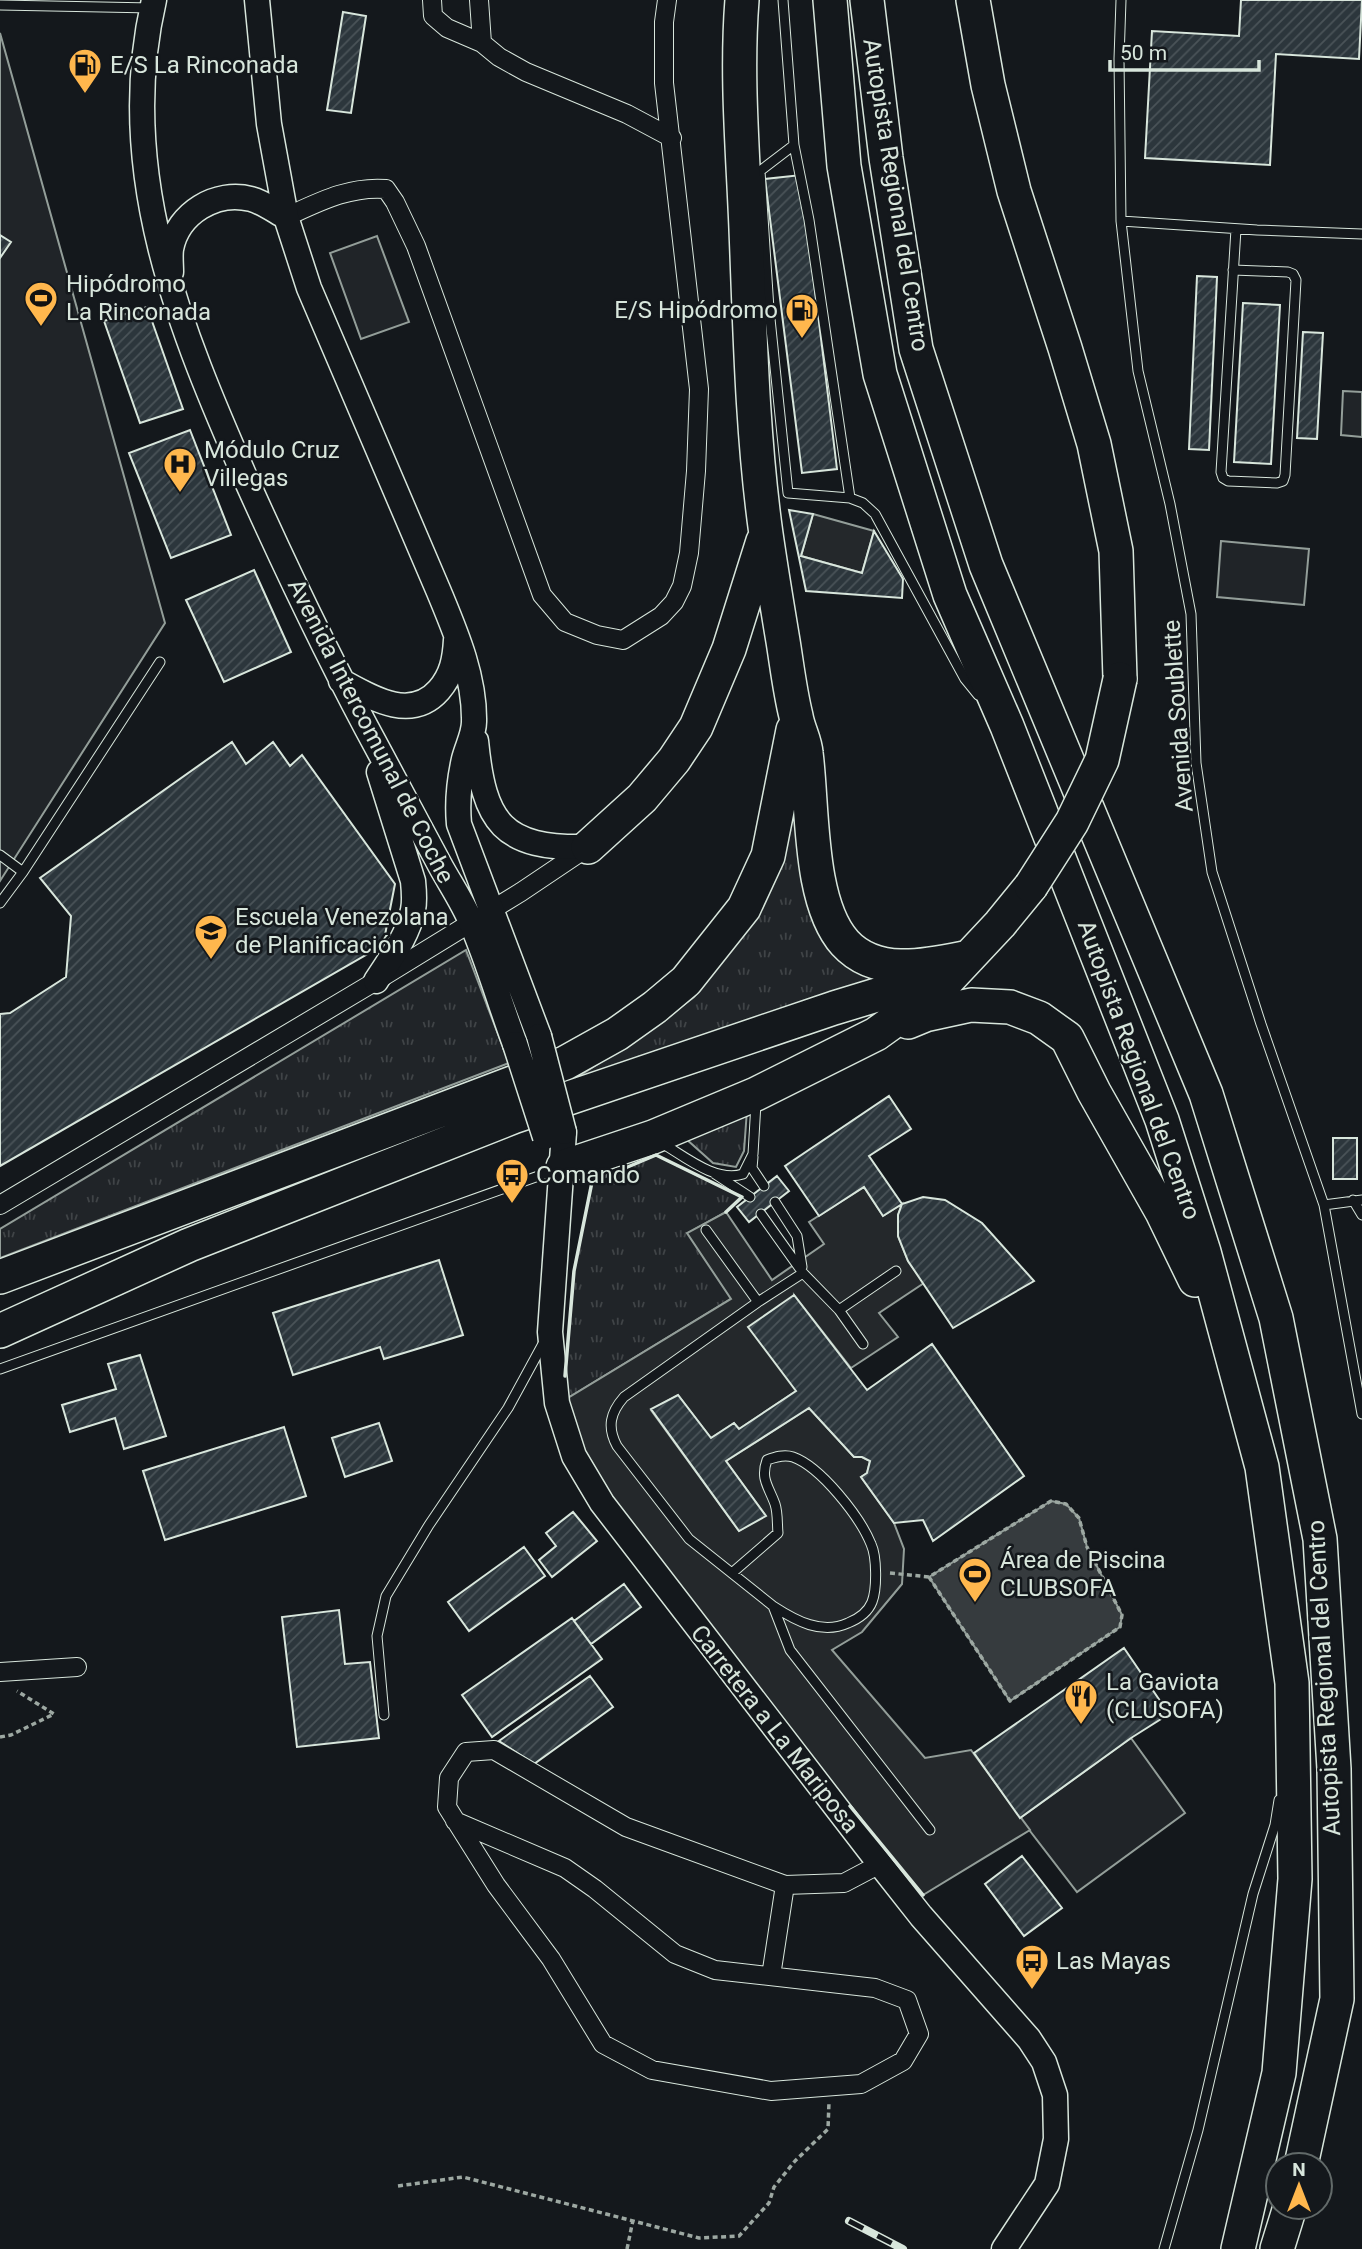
<svg xmlns="http://www.w3.org/2000/svg" width="1362" height="2249" font-family="Roboto,sans-serif">
	<style>
		.grass { fill: url(#grass-tufts); stroke: #939e99; stroke-width: 2 }
		.pitch { fill: #202428; stroke: #939e99; stroke-width: 2 }
		.parking { fill: #24282b; stroke: #939e99; stroke-width: 2 }
		.water { fill: #363b3e; stroke: #939e99; stroke-width: 2 }
		.building { fill: url(#building-hatch); stroke: #d8e6dc; stroke-width: 2 }
		.lines { fill: none; stroke-linecap: round; stroke-linejoin: round }
		.lane-casing { stroke: #d8e6dc; stroke-width: 11 }
		.street-casing { stroke: #d8e6dc; stroke-width: 20 }
		.secondary-casing { stroke: #d8e6dc; stroke-width: 27 }
		.highway-casing { stroke: #d8e6dc; stroke-width: 36 }
		.path { stroke: #9da8a2; stroke-width: 3.5; stroke-dasharray: 5 3.5; stroke-linecap: butt }
		.lane { stroke: #14181c; stroke-width: 9 }
		.street { stroke: #14181c; stroke-width: 18 }
		.secondary { stroke: #14181c; stroke-width: 24 }
		.highway { stroke: #14181c; stroke-width: 33 }
		.rail-casing { stroke: #d8e6dc; stroke-width: 8 }
		.rail { stroke: #14181c; stroke-width: 5; stroke-dasharray: 16; stroke-linecap: butt }
		.secondary-bridge-casing { stroke: #d8e6dc; stroke-width: 27; stroke-linecap: butt }
		.highway-bridge-casing { stroke: #d8e6dc; stroke-width: 36; stroke-linecap: butt }
		.secondary-bridge { stroke: #14181c; stroke-width: 24 }
		.highway-bridge { stroke: #14181c; stroke-width: 33 }
		.wall { stroke: #d8e6dc; stroke-width: 3.5 }
		.labels { text-anchor: middle; stroke-width: 5; stroke-linejoin: round; paint-order: stroke }
		.poi-label { font-size: 24px; fill: #d8e6dc; stroke: #14181c; text-anchor: start }
		.street-label { font-size: 24px; fill: #d8e6dc; stroke: #14181c }
	</style>
	<defs>
		<pattern id="grass-tufts" width="24" height="20" patternUnits="userSpaceOnUse" patternTransform="scale(1.75)"><rect width="24" height="20" fill="#202428"/><path d="M3 7l-1-3M5 7V3M7 7l1-3M15 17l-1-3M17 17v-4M19 17l1-3" fill="none" stroke="#404447"/></pattern>
		<pattern id="building-hatch" width="6" height="6" patternUnits="userSpaceOnUse" patternTransform="scale(1.75)"><rect width="6" height="6" fill="#2c363c"/><path d="M-1 1l2-2M0 6l6-6M5 7l2-2" fill="none" stroke="#4a5358"/></pattern>
	</defs>
	<rect width="100%" height="100%" fill="#14181c"/>
	<path class="grass" d="M798 766 814 906 898 977 570 1082 649 1031 694 997 736 944Z
		M466 950 509 1063 0 1258V1229Z
		M747 1110 744 1151 736 1167 713 1163 685 1138Z
		M656 1155 742 1197 726 1212 688 1233 732 1298 563 1401 574 1271 592 1182Z"/>
	<path class="pitch" d="M0 33 165 623 0 881Z
		M377 236 409 322 361 339 330 253Z
		M1343 391 1362 392V437L1341 435Z
		M1221 541 1309 549 1304 605 1217 597Z
		M1131 1738 1185 1813 1077 1892 1020 1818Z"/>
	<path class="parking" d="M813 514 874 531 862 573 801 556Z
		M864 1187 883 1216 902 1204 898 1215V1236L908 1261 924 1283 879 1313 898 1337 851 1368 794 1295 796 1391 739 1429 734 1423 711 1438 678 1395 651 1410 739 1531 765 1515 726 1461 809 1408 854 1457H862L870 1461 867 1473 861 1477 894 1523 904 1549 902 1584 862 1632 832 1650 925 1758 971 1750 1030 1830 923 1895 740 1675 600 1499 563 1401 731 1299 687 1233 726 1212 772 1280 824 1244 809 1222Z"/>
	<path class="water" d="M1051 1501 1066 1504 1079 1518 1087 1547 1122 1615 1120 1627 1010 1701 929 1577Z"/>
	<path class="building" d="M1241 0H1362L1359 59 1276 54 1270 165 1145 158 1152 31 1239 36Z
		M343 12 366 16 351 113 327 110Z
		M801 175 837 469 802 473 765 179Z
		M0 235 11 242 0 258Z
		M1197 276 1217 277 1209 450 1189 449Z
		M1243 303 1280 305 1271 464 1234 462Z
		M147 307 183 409 140 423 104 321Z
		M1303 332 1323 333 1317 439 1297 438Z
		M190 430 231 535 171 558 129 453Z
		M789 510 813 514 801 556 862 573 874 531 903 579 902 598 806 591Z
		M254 570 291 652 224 682 186 600Z
		M232 742 246 764 273 742 290 766 302 755 395 884 383 945 0 1166V1014L10 1013 66 977 71 916 40 878Z
		M889 1096 911 1129 869 1156 902 1204 883 1216 864 1187 819 1216 785 1166Z
		M1333 1138H1357V1179H1333Z
		M777 1176 789 1191 749 1222 737 1207Z
		M923 1197 945 1200 982 1223 1034 1281 953 1328 908 1261 898 1236V1215L902 1204Z
		M439 1260 463 1335 384 1359 380 1347 293 1375 273 1313Z
		M794 1295 867 1390 932 1344 1024 1476 933 1541 923 1520 894 1523 861 1477 867 1473 870 1461 862 1457H854L809 1408 726 1461 766 1516 739 1531 651 1409 678 1395 711 1438 734 1423 739 1429 796 1391 748 1327Z
		M140 1355 166 1436 124 1449 115 1418 70 1432 62 1405 116 1389 108 1364Z
		M379 1423 392 1461 345 1477 332 1438Z
		M284 1427 306 1496 165 1540 143 1471Z
		M573 1512 597 1541 552 1577 539 1560 556 1546 546 1533Z
		M524 1547 545 1576 469 1631 448 1602Z
		M624 1584 641 1607 591 1644 574 1621Z
		M339 1610 345 1664 370 1662 379 1738 297 1747 282 1617Z
		M572 1618 602 1659 492 1737 462 1695Z
		M1124 1648 1169 1714 1131 1738 1020 1818 974 1753Z
		M590 1676 613 1707 534 1764 499 1741Z
		M1022 1856 1062 1908 1024 1936 985 1884Z"/>
	<g class="lines">
		<defs>
			<path id="lane" d="M783 0 794 145 760 171 769 309 788 493 850 498
				M1121 0 1119 59 1121 221 1138 371 1170 504 1191 614 1196 763 1212 872 1261 1024 1324 1205 1362 1414
				M0 5 152 8
				M794 145 809 220 850 498 863 503 875 514 965 679 978 695
				M1121 221 1257 230 1362 234
				M1233 270 1288 272 1293 274 1296 280 1285 475 1283 481 1277 483 1228 481 1223 478 1221 472 1236 229
				M0 855 23 872
				M0 903 23 872 160 662
				M660 1142C683 1155 715 1183 743 1174L753 1154 756 1103
				M753 1157 752 1168 764 1186
				M715 1174 750 1197
				M1353 1200 1362 1215
				M775 1202 797 1236 802 1267
				M1324 1205 1362 1200
				M761 1214 803 1273 839 1310 863 1344
				M706 1230 758 1302
				M803 1273 758 1302 624 1397C610 1413 607 1427 617 1446L689 1539 773 1606 790 1650 930 1830
				M839 1310 896 1271
				M0 1369 558 1169
				M732 1573 778 1533C777 1524 778 1513 775 1504 769 1487 760 1479 767 1460 775 1457 784 1454 793 1457 821 1467 860 1517 871 1544 877 1557 877 1589 872 1602 868 1612 858 1619 848 1623 822 1635 796 1621 773 1606
				M384 1715 377 1636 386 1596 429 1525 508 1408 544 1342
				M1164 2249 1198 2130 1253 1894 1275 1825 1279 1800"/>
			<path id="street" d="M432 0 433 16 447 28 482 43 499 57 526 72 627 114 672 138
				M479 0 482 43
				M286 217C319 202 349 186 386 189L395 202 416 246 542 595 565 622 597 635 623 640 661 616 674 602 682 586 689 553 696 471 699 389 664 83V22L667 0
				M0 1205 376 981 521 892 588 847
				M0 1672 77 1667
				M455 1821 565 1868 595 1889 675 1954 715 1970 875 1988 907 2000 919 2034 903 2061 861 2084 771 2091 652 2070 603 2044 551 1959 496 1885 447 1807 449 1778 466 1752 494 1750 626 1827 785 1885 844 1883 880 1864
				M771 1976 785 1885"/>
			<path id="secondary" d="M154 0C114 172 180 329 248 484 289 575 332 665 380 753 400 791 421 829 441 867 451 885 463 903 471 922 488 961 500 1004 515 1044
				M257 0 269 124 286 217 309 288 439 592C456 633 475 677 474 722 474 734 467 747 464 759 459 781 457 802 459 824L539 1036
				M171 272C171 265 170 256 171 249 178 213 216 190 251 199 263 202 275 211 286 217
				M341 681C372 698 411 722 439 690 452 675 455 659 456 640
				M476 741C484 823 502 849 588 847
				M376 981C390 959 408 936 413 910 415 901 414 891 413 881L379 772
				M564 1132 550 1332 557 1403 574 1456 602 1503 880 1864 921 1916 1029 2039 1044 2062 1055 2095 1056 2139 1047 2184 1004 2249"/>
			<path id="highway" d="M742 0C736 76 743 153 746 229 750 330 752 433 766 534 771 569 777 605 783 641 787 666 790 692 796 716 798 729 805 740 806 753 813 806 808 902 845 943 877 978 929 965 969 957
				M830 0 844 166 880 374 950 595 1007 726 1162 1120 1204 1252 1262 1467 1292 1683 1295 1879 1279 2073 1238 2249
				M867 0 886 158 916 349 986 565 1206 1094 1276 1318 1320 1539 1334 1769 1337 1999 1301 2165
				M973 0 988 85 1014 191 1065 348 1094 444 1116 551 1120 679
				M588 847 642 798 674 760 696 727 729 649 763 541
				M908 1022 925 1015 971 1005 1010 1007 1039 1018 1067 1038 1094 1092 1162 1212 1195 1280
				M563 1167 653 1137 756 1094 876 1034 940 988 1000 924 1031 886
				M0 1277 565 1063 617 1034 655 1007 686 981 744 908 768 856 793 730
				M0 1331 189 1245 513 1117 834 1008 916 983 935 973
				M1277 2249 1290 2207"/>
		</defs>
		<use href="#lane" class="lane-casing"/>
		<use href="#street" class="street-casing"/>
		<use href="#secondary" class="secondary-casing"/>
		<use href="#highway" class="highway-casing"/>
		<path class="path" d="M890 1573 929 1577 1051 1501 1066 1504 1079 1518 1087 1547 1122 1615 1120 1627 1010 1701 929 1577
			M0 1737 11 1735 54 1714 17 1691
			M398 2186 463 2177 699 2238 739 2236 769 2203 774 2187 795 2161 828 2129 829 2102
			M627 2249 633 2220"/>
		<use href="#lane" class="lane"/>
		<use href="#street" class="street"/>
		<use href="#secondary" class="secondary"/>
		<use href="#highway" class="highway"/>
		<defs>
			<path id="rail" d="M849 2221 903 2249"/>
		</defs>
		<use href="#rail" class="rail-casing"/>
		<use href="#rail" class="rail"/>
		<defs>
			<path id="secondary-bridge" d="M539 1036 564 1132
				M515 1044 545 1137"/>
			<path id="highway-bridge" d="M1031 886 1072 822 1102 760 1120 679"/>
		</defs>
		<use href="#secondary-bridge" class="secondary-bridge-casing"/>
		<use href="#highway-bridge" class="highway-bridge-casing"/>
		<use href="#secondary-bridge" class="secondary-bridge"/>
		<use href="#highway-bridge" class="highway-bridge"/>
		<path class="wall" d="M565 1376 574 1271 592 1182 656 1155 742 1197 726 1212
			M850 1806 923 1895"/>
	</g>
	<defs>
		<symbol id="fuel-pin" viewBox="-11 -11 22 30"><path d="M0 17L-7.5 6A9.5 9.5 0 1 1 7.5 6Z" fill="#ffb74d" stroke="#14181c"/><path d="M-5.5-6h7V0h2V4h1.3V-2.5L3-4.5l.8-.8L6-3V5H2.5V1h-1V6h-7ZM-4.2-4.7v3.2H.2V-4.7Z" fill="#111"/></symbol>
		<symbol id="stadium-pin" viewBox="-11 -11 22 30"><path d="M0 17L-7.5 6A9.5 9.5 0 1 1 7.5 6Z" fill="#ffb74d" stroke="#14181c"/><path d="M0-5a6.5 5 0 1 0 0 10a6.5 5 0 1 0 0-10ZM-3.5-1.8h7v3.6h-7Z" fill="#111"/></symbol>
		<symbol id="hospital-pin" viewBox="-11 -11 22 30"><path d="M0 17L-7.5 6A9.5 9.5 0 1 1 7.5 6Z" fill="#ffb74d" stroke="#14181c"/><path d="M-5-5h3v3.5h4V-5h3V5h-3V1.5h-4V5h-3Z" fill="#111"/></symbol>
		<symbol id="university-pin" viewBox="-11 -11 22 30"><path d="M0 17L-7.5 6A9.5 9.5 0 1 1 7.5 6Z" fill="#ffb74d" stroke="#14181c"/><path d="M0-5L7-2L0 1L-7-2ZM-4 1L0 2.5L4 1V4Q0 6-4 4Z" fill="#111"/></symbol>
		<symbol id="bus-pin" viewBox="-11 -11 22 30"><path d="M0 17L-7.5 6A9.5 9.5 0 1 1 7.5 6Z" fill="#ffb74d" stroke="#14181c"/><path d="M-5-6H5V4H4V6H2V4H-2V6H-4V4H-5ZM-3.5-4V0h7V-4ZM-3.5 1.2v1.5H-2V1.2ZM2 1.2v1.5H3.5V1.2Z" fill="#111"/></symbol>
		<symbol id="restaurant-pin" viewBox="-11 -11 22 30"><path d="M0 17L-7.5 6A9.5 9.5 0 1 1 7.5 6Z" fill="#ffb74d" stroke="#14181c"/><path d="M-5-6h1v4h1v-4h1v4h1v-4h1v5L-1.5 .5V6h-2V.5L-5-1ZM5-6V6H3V1.5H1.5Q1.5-4 5-6Z" fill="#111"/></symbol>
	</defs>
	<g fill-rule="evenodd">
		<use href="#fuel-pin" x="66" y="46" width="38" height="52"/>
		<use href="#stadium-pin" x="22" y="279" width="38" height="52"/>
		<use href="#fuel-pin" x="783" y="291" width="38" height="52"/>
		<use href="#hospital-pin" x="161" y="445" width="38" height="52"/>
		<use href="#university-pin" x="192" y="912" width="38" height="52"/>
		<use href="#bus-pin" x="493" y="1156" width="38" height="52"/>
		<use href="#stadium-pin" x="956" y="1555" width="38" height="52"/>
		<use href="#restaurant-pin" x="1062" y="1677" width="38" height="52"/>
		<use href="#bus-pin" x="1013" y="1942" width="38" height="52"/>
	</g>
	<g class="labels">
		<g class="poi-label">
			<text x="110" y="73">E/S La Rinconada</text>
			<text x="66" y="292">Hipódromo<tspan x="66" dy="28">La Rinconada</tspan></text>
			<text x="778" y="318" text-anchor="end">E/S Hipódromo</text>
			<text x="204" y="458">Módulo Cruz<tspan x="204" dy="28">Villegas</tspan></text>
			<text x="235" y="925">Escuela Venezolana<tspan x="235" dy="28">de Planificación</tspan></text>
			<text x="536" y="1183">Comando</text>
			<text x="1000" y="1568">Área de Piscina<tspan x="1000" dy="28">CLUBSOFA</tspan></text>
			<text x="1106" y="1690">La Gaviota<tspan x="1106" dy="28">(CLUSOFA)</tspan></text>
			<text x="1056" y="1969">Las Mayas</text>
		</g>
		<g class="street-label">
			<text transform="translate(896 195) rotate(81)" y="8">Autopista Regional del Centro</text>
			<text transform="translate(1178 716) rotate(-94)" y="8">Avenida Soublette</text>
			<text transform="translate(371 731) rotate(63)" y="8">Avenida Intercomunal de Coche</text>
			<text transform="translate(1139 1070) rotate(70)" y="8">Autopista Regional del Centro</text>
			<text transform="translate(1324 1678) rotate(-93)" y="8">Autopista Regional del Centro</text>
			<text transform="translate(775 1729) rotate(52)" y="8">Carretera a La Mariposa</text>
		</g>
	</g>
	<g transform="translate(1299 2186)"><circle r="33" fill="#14181c" stroke="#626a69" stroke-width="2"/>
	<path d="M0-5L12 26L0 18L-12 26Z" fill="#ffb74d"/>
	<text y="-10" font-size="19" font-weight="bold" text-anchor="middle" fill="#d8e6dc">N</text>
	</g>
	<path d="M1110 60v10h149v-10" fill="none" stroke="#d8e6dc" stroke-width="3.5"/>
	<text x="1120" y="60" font-size="21" fill="#d8e6dc" stroke="#14181c" stroke-width="5" paint-order="stroke">50 m</text>
</svg>
